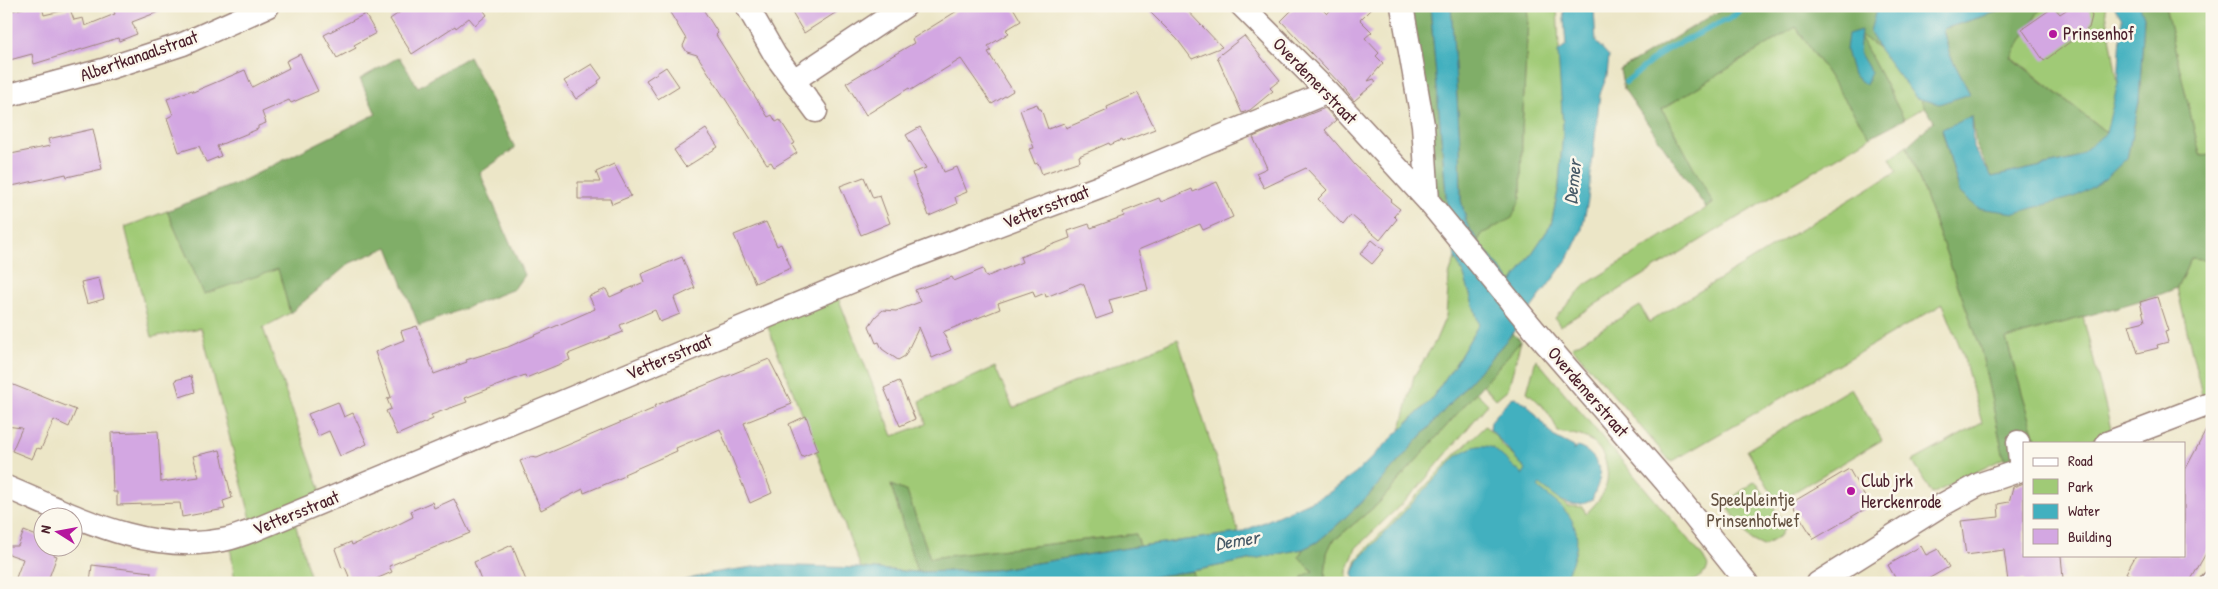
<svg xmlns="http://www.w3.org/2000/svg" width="2218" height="589" font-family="'Patrick Hand',sans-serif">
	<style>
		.green { fill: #a0ca76; stroke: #757450 }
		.forest { fill: #80ae67; stroke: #656649 }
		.water { fill: #42b0bf; stroke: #466875 }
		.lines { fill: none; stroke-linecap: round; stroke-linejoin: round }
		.stream { stroke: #42b0bf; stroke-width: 6 }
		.building { fill: #d3a7e2 }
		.minor-casing { stroke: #9b8279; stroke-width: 25 }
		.minor { stroke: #fff; stroke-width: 22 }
		.poi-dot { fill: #b5179e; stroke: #fbf7ec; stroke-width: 2 }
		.labels { text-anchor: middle; stroke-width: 5; stroke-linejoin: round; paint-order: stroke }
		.poi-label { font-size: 18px; fill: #4a1f2b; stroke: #fbf7ec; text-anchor: start }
		.street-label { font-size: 18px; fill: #4a1f2b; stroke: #fbf7ec }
		.park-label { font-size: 18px; fill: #645242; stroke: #fbf7ec }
		.water-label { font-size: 19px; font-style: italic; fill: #475966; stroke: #fbf7ec }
	</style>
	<rect width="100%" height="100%" fill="#fbf7ec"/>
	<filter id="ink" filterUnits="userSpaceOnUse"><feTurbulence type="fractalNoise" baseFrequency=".02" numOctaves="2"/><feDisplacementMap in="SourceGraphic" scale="10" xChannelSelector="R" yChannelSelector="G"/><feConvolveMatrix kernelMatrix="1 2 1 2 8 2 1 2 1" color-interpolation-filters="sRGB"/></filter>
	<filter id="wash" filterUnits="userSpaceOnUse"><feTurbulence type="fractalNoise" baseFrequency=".0096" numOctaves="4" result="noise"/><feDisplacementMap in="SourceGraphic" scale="20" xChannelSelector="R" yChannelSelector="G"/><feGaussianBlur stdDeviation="1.12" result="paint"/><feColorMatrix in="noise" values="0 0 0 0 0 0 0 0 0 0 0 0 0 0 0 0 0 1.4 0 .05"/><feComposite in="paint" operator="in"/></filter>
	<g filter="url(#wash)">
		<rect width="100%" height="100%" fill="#ece6c7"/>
		<path class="green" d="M1527 6H1557L1563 128 1559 186 1551 225 1512 283 1478 241 1482 234 1495 226 1521 198 1522 130 1528 19Z
			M2042 6H2105L2118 83 2107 133 2011 56Z
			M2165 6H2212V154L2200 155Z
			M1796 27 1870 137 1560 326 1555 318 1585 285 1713 204 1662 109Z
			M1858 33 1878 48 1939 104 1921 100 1925 107 1904 119Z
			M1907 146 1980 346 2004 458 1932 494 1913 461 1982 423 1962 352 1943 304 1671 462 1572 347 1640 306 1649 322 1897 171 1890 158Z
			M167 211 204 294 278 268 290 313 263 328 322 494 252 523 201 328 152 337 125 227Z
			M1455 258 1464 275 1479 324 1458 360 1430 401 1401 429 1414 376 1435 342 1446 316 1449 275Z
			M2191 258 2212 260V392L2202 395 2177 288Z
			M837 295 893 436 926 424 920 401 995 367 1013 408 1178 339 1239 533 1140 546 1136 534 930 558 907 492 891 485 917 572 861 568 766 322Z
			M2083 317 2112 433 2082 443H2037L2006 339Z
			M1521 341 1508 389 1496 399 1482 384Z
			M1536 359 1703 557 1708 566 1706 572 1691 583H1355L1353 573 1357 559 1449 461 1485 426 1497 437 1502 445 1543 486 1567 506 1583 507 1586 514C1592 507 1599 501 1603 493 1612 477 1607 452 1591 441 1581 434 1569 434 1558 432 1551 414 1542 404 1527 392Z
			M1851 388 1882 440 1777 502 1747 450Z
			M1476 392 1488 404 1418 488 1356 548 1347 571V583H1327L1325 577 1327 552 1332 542 1378 504Z
			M1755 481 1786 525 1780 536 1763 546 1751 540 1727 506 1735 496Z
			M295 523 312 583H235L230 545Z
			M1303 549 1299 557 1313 572 1302 577 1301 583H1195L1193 571Z"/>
		<path class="forest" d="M1407 6H1430L1447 206 1434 194Z
			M1451 6H1527L1528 19 1522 130 1521 198 1512 218 1482 234 1478 241 1467 224 1461 200 1460 144Z
			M1728 6H1915L1870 31 1878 48 1859 34 1904 119 1870 137 1796 27 1662 109 1713 203 1706 208 1624 89 1620 70Z
			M2015 6H2042L2011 57 2107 133 2074 159 1992 177 1976 147 1972 116 1942 130 1960 193 1977 207 2013 211 2127 158 2139 102 2144 17 2139 6H2165L2200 155 2212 154V260L2191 258 2177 288 2156 296 2006 339 2037 443H2024L2006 467 1980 346 1907 146 1934 121 1920 99 1970 94 1949 53 1943 29Z
			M469 56 515 148 480 173 524 275 514 289 419 326 388 247 350 263 290 313 278 269 204 294 167 211 240 182 376 114 360 79 399 57 418 87Z
			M1513 333 1521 341 1378 504 1332 542 1327 553 1325 577 1327 583H1301L1302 577 1313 571 1299 557 1303 549 1317 542 1334 528 1367 497Z
			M891 485 907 492 930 558 1136 534 1140 546 994 570 917 572Z
			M1193 571 1195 583H1109Z"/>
		<path class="water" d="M1430 6H1451L1460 144 1461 200 1467 224 1478 241 1512 283 1551 225 1559 186 1563 128 1558 52 1566 46 1563 6H1597L1594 9 1596 42 1609 56 1607 76 1600 94 1588 200 1582 229 1569 257 1513 333 1367 497 1334 528 1317 542 1303 549 1193 571 1109 583H675L711 573 767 565 861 568 917 572 994 570 1140 546 1239 533 1327 494 1355 474 1430 401 1458 360 1479 324 1464 275 1455 258 1447 206Z
			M1879 6H2015L1943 29 1949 53 1970 94 1939 104 1916 98 1878 48 1870 31 1876 10Z
			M2114 6H2140L2144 17 2139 102 2127 158 2105 179 2077 196 2015 213 1978 208 1960 193 1942 129 1972 116 1973 148 1992 177 2074 159 2106 133 2118 83 2122 19Z
			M1861 30 1859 52 1871 72 1866 85 1853 75 1846 50 1848 34Z
			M1515 397 1527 404 1553 436 1574 447 1573 451 1577 447C1592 451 1602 465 1599 481 1597 488 1594 494 1592 500 1570 512 1557 498 1540 485L1538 487C1548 497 1563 506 1570 517 1584 539 1574 561 1562 583H1355L1353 573 1358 561 1456 457C1468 449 1478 442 1493 448L1523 475 1526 470 1490 429 1491 421 1511 398Z"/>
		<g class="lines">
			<path class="stream" d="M1626 82 1665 50 1732 17 1744 6"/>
		</g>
		<g id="blocks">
			<path class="building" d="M32 6H42L44 15 70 9 74 20 83 18 85 26 115 14 112 6 171 7 132 22 137 34 119 41 118 38 34 64 32 54 6 61V12Z
				M409 6H484L482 8 487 15 475 25 469 18 456 28 455 26 412 54 390 19Z
				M666 6H701L718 33 716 35 768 117 772 115 776 122 780 120 795 143 792 145 797 153 774 167 771 162 767 164 697 55 687 52 683 46 686 39Z
				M788 6H846L804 33Z
				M965 6H1012L1021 21 1006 30 1009 33 988 46 991 51 988 52 1013 91 992 104 961 59 911 90 909 88 866 115 846 83 914 43 912 39Z
				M1144 6H1183L1222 47 1192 59 1177 39Z
				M1296 6H1319L1327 14 1334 6H1374L1360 20 1372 32 1365 38 1379 53 1376 56 1383 63 1368 81 1374 79 1376 82 1354 101 1341 85 1281 21Z
				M2072 6H2087L2092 16 2089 28 2044 61 2022 29 2054 7 2060 14Z
				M365 14 376 33 354 45 356 48 337 58 324 35Z
				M1244 36 1280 80 1270 88 1273 91 1250 110 1242 113 1217 57Z
				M300 54 318 91 291 103 289 100 262 112 266 123 258 126V129L217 146 221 156 206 162 199 146 179 152 167 118 173 115 167 99 192 90 193 92 245 70 252 87 289 68 286 61Z
				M592 64 602 78 598 81 599 83 576 99 564 81Z
				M666 67 679 86 658 99 646 80Z
				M1138 93 1155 129 1122 142 1121 140 1110 145 1109 143 1079 156 1080 161 1042 174 1038 163 1035 164 1029 149 1034 148 1020 110 1037 104 1039 109H1041L1048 129 1064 123 1066 128 1108 110 1107 107Z
				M1325 108 1336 120 1325 130 1355 165 1392 199 1390 201 1400 209 1394 216 1397 219 1380 240 1351 215 1343 225 1318 199 1327 190 1306 168 1264 188 1256 173 1267 168 1253 137Z
				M920 127 938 157 944 172 957 167 967 192 955 197 957 204 929 216 912 173 926 168 906 135Z
				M93 129 102 169 67 177 66 174 12 186 6 155 50 146 48 139Z
				M706 129 718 147 686 167 684 165 674 150Z
				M614 164 631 196 612 204 610 199H578V182H600L596 172Z
				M864 177 873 198 880 196 890 223 861 235 840 186Z
				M1217 182 1233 217 1203 230 1200 224 1138 250 1148 290 1109 300 1113 313 1096 319 1084 285 1081 283 1046 297 1045 293 1035 297 1033 291 998 303 1000 309 943 332 951 350 932 358 919 327 905 356 898 360 882 349 879 342 876 343 869 326 876 316 883 310 896 311 920 302 915 290 952 277 954 281 983 269 986 277 1022 262 1020 257 1070 238 1068 231 1089 224 1091 228 1124 216 1123 212 1159 198 1161 202 1192 189 1193 192Z
				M766 222 777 246 781 244 791 268 755 283 734 235Z
				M1372 240 1384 250 1372 264 1360 254Z
				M682 257 695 288 674 298 680 314 660 322 655 310 620 325 623 332 568 354 570 360 526 378 525 375 465 398 467 402 431 415 433 419 397 435 386 411 391 409 387 399 391 397 375 352 404 340 401 331 417 326 434 374 467 362 466 360 508 347 595 309 589 296 606 289 610 297 644 282 641 274Z
				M99 278 104 299 87 304 81 282Z
				M2157 297 2168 331 2165 332 2168 342 2157 345 2158 348 2138 353 2129 325 2145 321 2140 302Z
				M769 359 792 404 744 423 772 493 750 503 720 429 676 448 677 451 624 474 625 476 584 493 583 489 541 510 520 461 530 457 537 458 655 408 654 406Z
				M191 376 195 392 180 397 175 380Z
				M899 381 915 419 900 426 884 388Z
				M6 382 76 410 69 427 54 420 41 449 37 448 32 459 12 451 22 428 6 426Z
				M338 402 344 417 353 413 367 444 340 456 329 431 318 436 308 414Z
				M806 416 818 450 802 457 789 424Z
				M2212 419V543L2189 583H2142L2126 573 2136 555H2184V472Z
				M158 431 161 482 199 477 193 456 220 450 232 498 223 501 225 509 182 517 180 503 117 505V492H113L111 433Z
				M1849 469 1870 506 1814 539 1791 503Z
				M2024 483V555H2061L2063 579 2052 583H2024V580L2008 582 2004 550 1966 555 1961 521 1999 517 1998 504 2009 502 2013 487Z
				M454 499 470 533 389 566 392 572 367 583H362L360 578 351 581 345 567 342 568 335 549 351 542 352 545 393 527 413 517 411 511 432 502 434 508Z
				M24 531 42 538 39 546H57L54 555 57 556 47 583H14L23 559 6 553V546H18Z
				M512 545 527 583H482L474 562Z
				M1921 546 1926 555 1938 549 1949 567 1921 583H1898L1888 565Z
				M92 565 151 572 150 583H90Z"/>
		</g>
	</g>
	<g filter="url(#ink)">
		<use href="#blocks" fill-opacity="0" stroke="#9b8279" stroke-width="1"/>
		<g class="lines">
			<defs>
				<path id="minor" d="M747 6 775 55 816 111
					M1242 6 1328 92 1428 201 1535 331 1666 482 1747 583
					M1402 6 1423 125 1428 201
					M794 80 905 6
					M6 96 106 69 183 44 268 6
					M2018 442 2021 470
					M2107 443 2212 403
					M6 487C73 515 147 555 222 540 232 539 242 534 252 531L889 266 1099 187 1328 92
					M1818 583 1942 505 1980 484 2024 469
					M2211 583 2212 582"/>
			</defs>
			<use href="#minor" class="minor-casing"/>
			<use href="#minor" class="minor"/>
		</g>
	</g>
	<g class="poi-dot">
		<circle cx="2053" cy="34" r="5"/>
		<circle cx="1851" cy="491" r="5"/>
	</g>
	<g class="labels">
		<g class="poi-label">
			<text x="2063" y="40">Prinsenhof</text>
			<text x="1861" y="487">Club jrk<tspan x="1861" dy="21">Herckenrode</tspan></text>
		</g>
		<g class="street-label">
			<text transform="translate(139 56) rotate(-19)" y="6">Albertkanaalstraat</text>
			<text transform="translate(1315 81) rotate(46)" y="6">Overdemerstraat</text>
			<text transform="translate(1046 207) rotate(-21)" y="6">Vettersstraat</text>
			<text transform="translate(669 357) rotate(-23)" y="6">Vettersstraat</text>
			<text transform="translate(1588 392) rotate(49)" y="6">Overdemerstraat</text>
			<text transform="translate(296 513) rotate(-22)" y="6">Vettersstraat</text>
		</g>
		<g class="park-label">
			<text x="1753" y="506">Speelpleintje<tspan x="1753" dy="21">Prinsenhofwef</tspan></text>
		</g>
		<g class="water-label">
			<text transform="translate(1572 182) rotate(-84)" y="7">Demer</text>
			<text transform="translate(1237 540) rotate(-9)" y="7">Demer</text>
		</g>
	</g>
	<rect width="2218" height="589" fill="none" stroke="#fbf7ec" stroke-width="25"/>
	<rect x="2023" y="442" width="162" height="115" fill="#fbf7ec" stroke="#b4a19f"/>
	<rect x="2033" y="458" width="25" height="8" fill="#ffffff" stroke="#b4a19f"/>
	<text x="2068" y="466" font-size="15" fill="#4a1f2b">Road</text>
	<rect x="2033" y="479" width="25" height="15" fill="#a0ca76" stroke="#b4a19f"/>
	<text x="2068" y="492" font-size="15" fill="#4a1f2b">Park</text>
	<rect x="2033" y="504" width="25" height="15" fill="#42b0bf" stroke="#b4a19f"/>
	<text x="2068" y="516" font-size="15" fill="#4a1f2b">Water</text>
	<rect x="2033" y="529" width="25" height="15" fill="#d3a7e2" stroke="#b4a19f"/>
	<text x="2068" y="542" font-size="15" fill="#4a1f2b">Building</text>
	<g transform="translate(58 532) rotate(281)"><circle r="24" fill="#fbf7ec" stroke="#b4a19f"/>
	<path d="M0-4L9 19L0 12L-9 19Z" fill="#b5179e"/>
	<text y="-8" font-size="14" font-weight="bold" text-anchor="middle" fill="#4a1f2b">N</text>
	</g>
</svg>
